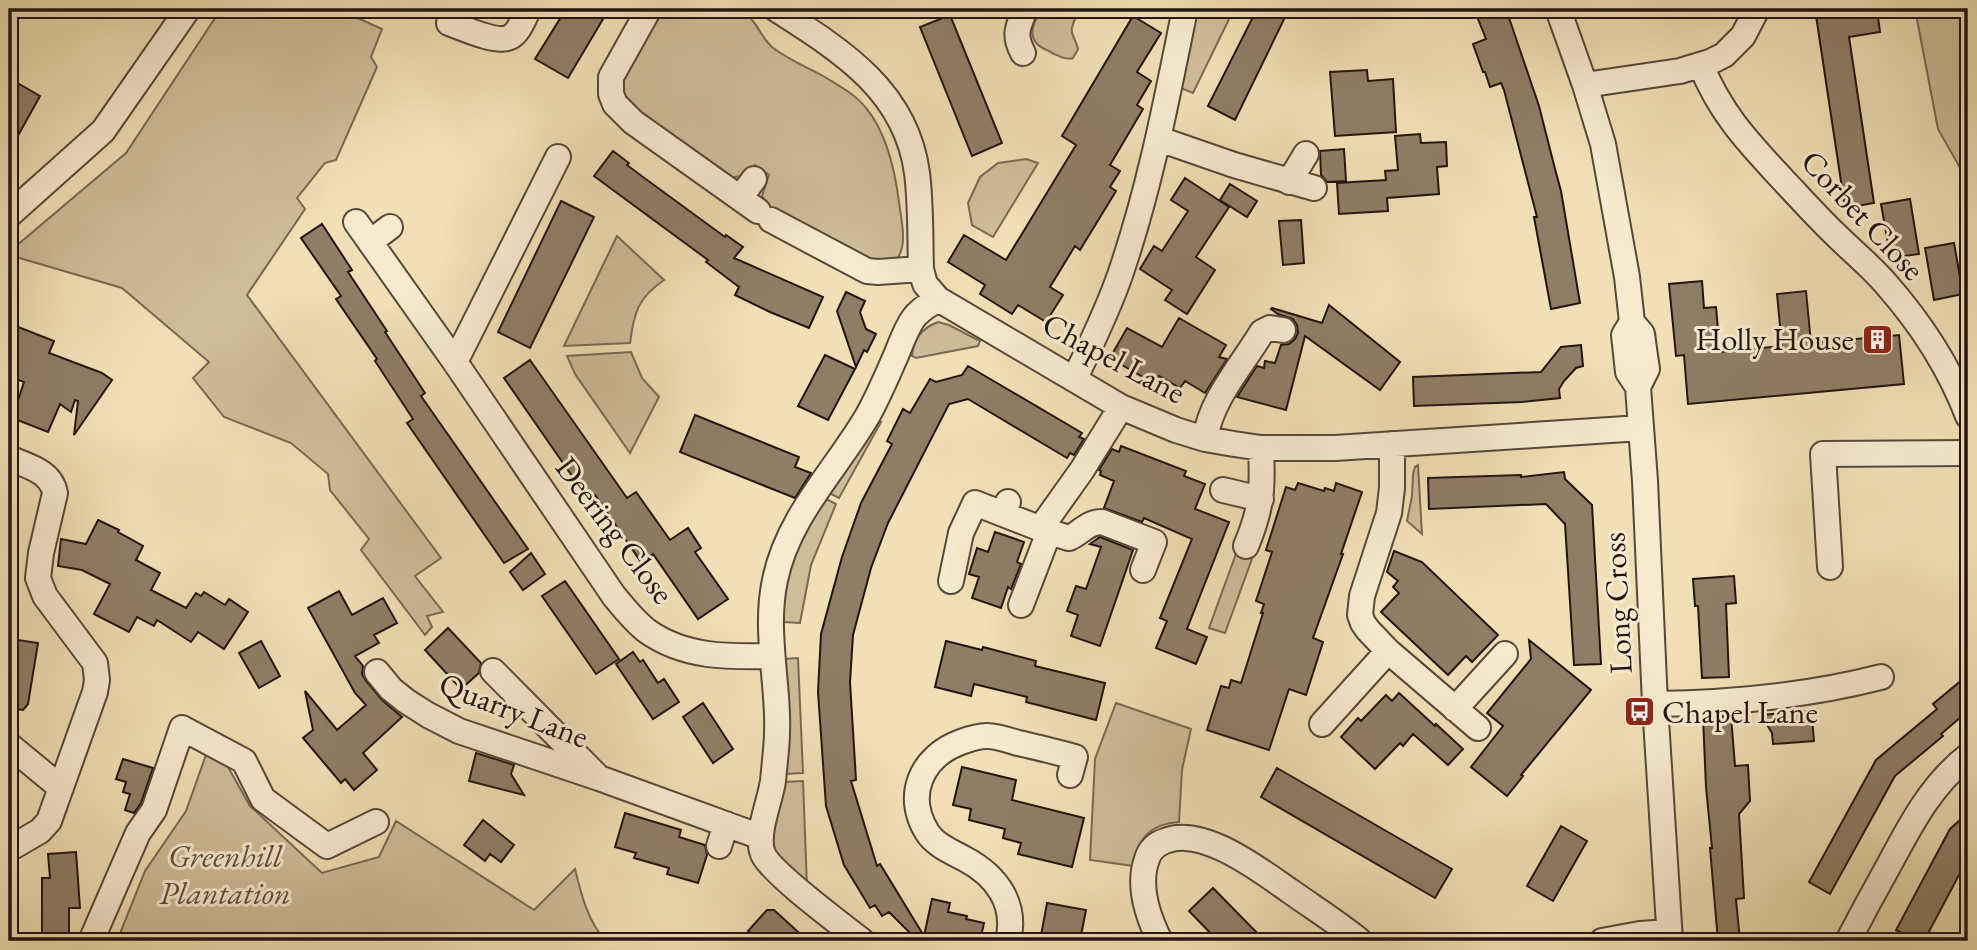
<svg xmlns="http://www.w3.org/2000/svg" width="1977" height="950" font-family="'EB Garamond',serif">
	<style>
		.green { fill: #cebd99; stroke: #786954; stroke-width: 2 }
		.building { fill: #8e7e66; stroke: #221510; stroke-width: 2 }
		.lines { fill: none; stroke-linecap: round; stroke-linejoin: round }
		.minor-casing { stroke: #564839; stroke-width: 28 }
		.minor { stroke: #f6eacf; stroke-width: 24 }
		.labels { text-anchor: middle; stroke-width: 6; stroke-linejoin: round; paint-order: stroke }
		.street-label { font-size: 32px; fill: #221510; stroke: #f6eacf }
		.poi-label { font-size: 32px; fill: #221510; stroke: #f6eacf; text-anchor: end }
		.park-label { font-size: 32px; font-style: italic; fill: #5e5040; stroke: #f6eacf }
	</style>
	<rect width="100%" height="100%" fill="#f1dfb5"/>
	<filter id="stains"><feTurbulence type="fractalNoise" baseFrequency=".00286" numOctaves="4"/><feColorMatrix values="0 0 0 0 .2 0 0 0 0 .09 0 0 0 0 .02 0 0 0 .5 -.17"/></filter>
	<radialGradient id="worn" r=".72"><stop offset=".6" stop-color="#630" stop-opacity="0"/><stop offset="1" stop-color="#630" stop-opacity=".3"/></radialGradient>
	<path class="green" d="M221 9H338L382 29 371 57 377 67 336 160 325 163 297 198 305 209 247 295 441 558 415 576 443 612 427 616 432 627 425 635 361 550 369 539 330 490 328 474 291 443 224 417 193 378 209 362 122 288 9 255V252L126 153Z
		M653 9H737C759 20 757 33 772 47 787 59 807 67 823 76 838 85 855 94 866 108 887 133 895 171 899 202 901 220 908 244 897 259L868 261 771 208 762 196 769 175 755 165 745 175 731 178 626 103 619 84Z
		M1045 9H1074L1076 17C1067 36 1074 32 1078 49L1073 58C1065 60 1059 56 1052 53 1047 50 1041 48 1037 44 1027 33 1035 17 1045 9Z
		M1196 9H1234L1193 93 1183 89 1181 85Z
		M1915 9H1968V182L1938 129Z
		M1026 159 1038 163 993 237 972 225 968 203 980 177 998 163Z
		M617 236 664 280C638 298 634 312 630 343L564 346Z
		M938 322 949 325 980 341 978 346 916 358 912 356C913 340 922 328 938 322Z
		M631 352 642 378 659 397 630 453 575 374 567 356Z
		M877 420 881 422 839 498 825 491Z
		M1418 465 1422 534 1407 521 1412 496 1413 474 1415 467Z
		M822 497 836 504 811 565 800 623 784 622V593L790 564Z
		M1237 551 1253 556 1225 633 1209 628Z
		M798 658 803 773 784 774V659Z
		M1116 703 1191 729 1182 770 1179 822C1150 824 1138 838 1134 866L1090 860 1095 759Z
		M207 752 228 767 250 806 322 873 379 857 396 821 534 910 575 869C581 894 588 922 606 941H117L145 871 186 811Z
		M803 781 807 887 775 857 771 838 783 782Z"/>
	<path class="building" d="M566 9H609L568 78 535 59Z
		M1257 9H1289L1235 120 1208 106Z
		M1474 9H1506L1539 106 1555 169 1561 191 1580 303 1551 309 1534 217H1537L1504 90 1501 83 1490 87 1485 72H1483L1473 44 1486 39Z
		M1815 9H1877L1880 32 1849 37 1874 203 1845 208Z
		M950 15 1002 143 972 156 920 27Z
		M1133 16 1161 33 1137 72 1151 81 1137 105 1143 109 1110 165 1120 171 1110 187 1116 191 1080 250 1075 246 1050 287 1063 295 1046 322 1018 305 1012 314 980 294 985 285 948 262 964 235 1006 260 1076 145 1062 136Z
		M1367 70 1368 81 1393 79 1396 132 1335 136 1330 72Z
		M9 78 40 96 9 152Z
		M1420 134 1421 143 1446 142 1447 166 1437 167 1439 194 1387 198 1388 211 1339 214 1337 183 1386 180 1385 171 1398 170 1395 136Z
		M1344 149 1346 181 1327 182 1321 175 1320 151Z
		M613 151 629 163 627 165 643 177 725 237 726 235 743 247 734 258 823 297 809 328 770 312 735 295 739 287 706 262 708 260 594 176Z
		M1185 178 1229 207 1196 257 1215 270 1187 314 1165 300 1172 290 1140 269 1154 246 1162 251 1188 211 1171 200Z
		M1230 184 1257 201 1247 217 1220 200Z
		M1910 199 1919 254 1898 257 1896 247 1889 249 1881 204Z
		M561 201 594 217 530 348 498 332Z
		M1301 220 1304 263 1283 265 1279 221Z
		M322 224 352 270 348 272 387 331 385 332 425 393 421 396 528 549 504 563 407 423 413 419 375 361 377 359 336 299 341 296 301 238Z
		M1954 243 1963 294 1934 300 1925 248Z
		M1702 281 1704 308 1716 307 1720 352 1782 346 1777 294 1806 291 1811 343 1899 335 1904 384 1688 404 1684 355 1676 356 1669 284Z
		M846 292 865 301 860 312 866 329 876 334 867 352 864 350 856 367 837 311Z
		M1329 305 1400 362 1380 390 1305 336 1286 410 1237 397 1257 366 1264 368 1265 361 1275 363 1281 345 1289 344 1295 339 1298 333 1297 325 1293 319 1278 314 1271 309 1272 308 1322 323Z
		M1179 318 1226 345 1219 357 1227 359 1205 393 1185 381 1180 388 1159 376 1155 384 1110 358 1127 328 1162 347Z
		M13 325 54 341 49 353 102 373 112 380 74 435 78 401 75 400 71 412 60 404 48 432 12 418 24 382 9 376V336Z
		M1581 345 1583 366 1576 368 1564 381 1559 389 1560 398 1522 402 1414 406 1413 377 1541 372 1561 347Z
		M825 355 855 369 828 420 798 406Z
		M530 360 627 498 636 492 670 540 688 528 701 548 695 552 728 599 698 619 653 554 641 562 595 495 588 499 504 378Z
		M968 366 1082 433 1079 437 1084 439 1074 455 1070 453 1067 458 968 399 949 404 888 523 871 568 853 635 850 682 856 780 851 781 877 866 880 864 924 936 932 899 950 903 948 912 967 916 966 919 984 923 980 941H942L926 938 921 941H918L889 912 882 916 875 905 870 908 844 865 826 806 818 692 821 634 842 557 861 503 892 444 887 441 903 409 910 413 930 379 936 382 962 375Z
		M695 415 799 457 795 467 811 473 795 498 680 452Z
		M1121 446 1186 471 1184 476 1205 484 1195 509 1229 522 1187 629 1207 637 1196 664 1156 648 1167 621 1160 618 1192 539 1144 518 1142 522 1104 508 1114 481 1100 475 1101 471 1099 470 1112 449 1119 452Z
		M1564 472 1565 479 1592 505 1601 664 1574 665 1565 524 1546 504 1429 509 1428 478 1521 475V477Z
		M1298 483 1324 491 1325 488 1334 491 1336 483 1362 492 1341 554H1343L1313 638 1323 642 1306 695 1289 689 1269 750 1207 730 1221 686 1229 688 1231 680 1241 683 1263 613H1261L1264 604 1256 601 1272 552 1266 550 1286 487 1295 490Z
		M98 520 119 530 118 532 143 546 136 560 160 573 151 590 186 608 196 593 201 596 204 592 225 605 229 599 248 612 224 649 198 632 191 642 157 620 154 626 137 617 129 632 94 614 110 584 82 570 58 566 61 539 86 544Z
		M995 532 1024 542 1017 562 1021 564 1011 589 1008 587 1001 608 972 598 979 577 969 574 977 548 988 552Z
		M1100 537 1133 550 1100 646 1071 636 1078 615 1067 611 1076 586 1086 589 1101 547 1090 544Z
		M1394 551 1422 562 1498 635 1472 662 1466 656 1448 675 1381 612 1399 593 1393 587 1398 581 1387 572Z
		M531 553 545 574 523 590 510 572Z
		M1734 576 1736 603 1726 604 1729 677 1702 678 1698 606H1695L1693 579Z
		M565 581 619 659 596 674 542 596Z
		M339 591 352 615 383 598 397 623 374 635 379 643 355 656 363 666 362 674 366 681 382 700 402 717 363 753 377 770 354 790 345 779 341 783 303 738 313 730 305 691 337 730 366 705 355 693 308 608Z
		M448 628 481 663 479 673 461 689 425 650Z
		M18 640 38 643 28 704 23 710 9 708V658L15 660Z
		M1529 640 1591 690 1521 775 1523 776 1507 796 1471 767 1503 726 1487 713 1531 659Z
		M261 641 280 676 259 688 239 653Z
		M946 641 982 650 983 647 1036 661 1035 666 1105 683 1096 720 1026 702 1027 697 974 684 971 696 935 687Z
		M633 652 640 662 643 660 658 683 664 679 679 702 653 719 616 664Z
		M1968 675V711L1941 734 1943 736 1895 776 1830 894 1809 882 1876 760 1937 709 1933 704Z
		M1399 693 1435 726 1436 724 1463 749 1448 765 1413 734 1403 746 1400 743 1375 769 1341 737 1358 718 1361 721 1386 695 1392 701Z
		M703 703 733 749 713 763 683 717Z
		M1805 711 1806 718H1812L1814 741 1773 744 1772 733 1761 715Z
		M1731 716 1735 766 1748 765 1750 801 1739 814 1744 898 1736 899 1740 941H1718L1710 848H1712L1706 787 1703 717Z
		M476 753 514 765 511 774 524 795 469 781Z
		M123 759 153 768 141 803 134 813 125 810 130 794 123 792 126 782 116 779Z
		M962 767 1016 780 1012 800 1084 818 1072 867 1018 854 1021 843 1003 838 1005 829 969 820 971 809 953 805Z
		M1277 768 1452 869 1435 898 1261 797Z
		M625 813 681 830 679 837 705 845 707 855 698 883 667 874 669 868 634 858 636 853 615 847Z
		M1968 813V858L1924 941H1917L1896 930 1950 829Z
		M483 820 514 845 501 862 490 854 485 861 464 845Z
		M1561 826 1587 841 1553 901 1527 886Z
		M76 852 80 908H69V934H42V878H50L48 854Z
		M1213 888 1265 941H1218L1189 911Z
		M1047 903 1086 910 1080 941H1040Z
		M767 910H774L808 941H759L748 931Z"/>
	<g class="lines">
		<defs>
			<path id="minor" d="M649 9 611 77V94L615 104 633 122 758 211
				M776 9C840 50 906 90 917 173 921 204 920 237 921 269L925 284 938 299 1121 407 1176 430 1205 439 1234 444 1261 448H1335L1641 428
				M1558 9 1585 85 1603 144 1627 277 1632 322 1642 334 1645 356 1647 369 1638 387 1645 481 1655 704 1670 941
				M449 23C463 28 497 44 510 37 519 33 524 17 529 9
				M1023 53C1013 35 1018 27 1025 9
				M1701 65C1721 115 1750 144 1785 182 1802 200 1819 219 1837 236 1853 252 1872 267 1887 285 1922 325 1949 366 1968 416
				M1585 85 1680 71 1710 62 1724 55 1743 36 1757 9
				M1159 139 1234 165 1314 188
				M1289 182 1306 154
				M740 198 754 179
				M9 215 103 131 188 9
				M771 220 867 271 878 272 921 269
				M356 222 455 362 614 596C624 608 634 621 647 631 685 658 729 657 772 656
				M370 242 390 227
				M1632 322 1624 335 1628 372 1638 387
				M455 362 558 157
				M1075 378C1091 344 1108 310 1120 275 1150 188 1167 98 1185 9
				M1205 439C1211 399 1241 367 1262 332L1270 328 1283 330
				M1392 444V488L1389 513 1362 596 1360 615 1363 623 1368 630 1388 651 1478 728
				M9 458C27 466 51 471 55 493L41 553 38 578 45 596 95 663 97 680 95 692 49 821 40 831 9 849
				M1223 490 1261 499
				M1008 502 1003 514 1049 532 1021 605
				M1040 529 1082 470 1121 407
				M1049 532 1069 538C1081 533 1087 522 1102 522L1154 542 1143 570
				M1246 546C1262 508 1263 488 1261 448
				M1830 567 1823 454 1968 453
				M951 581 961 533 975 503 1003 514
				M493 671 596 775
				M377 672 391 689 406 701 428 715 459 731 599 778 761 837
				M1655 704C1732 703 1807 696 1881 677
				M1455 709 1505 654
				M1322 724 1388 651
				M9 745 61 788
				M719 846 726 824
				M91 941 138 833 154 810 182 728 244 761 263 799 327 846 376 822
				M862 941C842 925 771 873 763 854 755 835 770 802 773 781 774 771 775 760 776 750 782 693 763 636 775 580 788 516 836 470 868 415 879 395 888 374 897 353 902 341 906 329 913 319 919 310 929 305 938 299
				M1008 941C1017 904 997 876 965 859 952 852 935 845 927 832 904 795 922 756 961 742 969 739 978 736 987 736 997 736 1008 740 1018 743 1037 747 1056 752 1075 757L1070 775
				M1160 941C1148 917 1137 886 1147 859 1150 849 1156 844 1165 841 1202 825 1261 871 1290 891 1314 908 1338 923 1360 941
				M1602 941 1640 934 1669 932
				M1848 941C1861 916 1875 890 1889 865 1911 824 1931 785 1968 756"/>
		</defs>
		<use href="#minor" class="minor-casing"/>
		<use href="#minor" class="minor"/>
	</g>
	<defs>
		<symbol id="building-square" viewBox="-11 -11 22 22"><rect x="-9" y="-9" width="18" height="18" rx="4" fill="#8f2418" stroke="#f6eacf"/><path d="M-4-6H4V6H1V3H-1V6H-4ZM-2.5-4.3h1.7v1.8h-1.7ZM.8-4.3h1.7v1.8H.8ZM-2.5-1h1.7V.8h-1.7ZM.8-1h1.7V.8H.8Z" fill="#fff"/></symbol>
		<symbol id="bus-square" viewBox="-11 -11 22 22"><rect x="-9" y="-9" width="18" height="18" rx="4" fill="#8f2418" stroke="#f6eacf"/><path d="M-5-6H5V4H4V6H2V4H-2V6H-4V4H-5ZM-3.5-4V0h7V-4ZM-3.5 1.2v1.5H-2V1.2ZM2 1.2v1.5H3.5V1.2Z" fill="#fff"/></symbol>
	</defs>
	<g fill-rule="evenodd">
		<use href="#building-square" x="1860" y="322" width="35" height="35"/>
		<use href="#bus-square" x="1622" y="694" width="35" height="35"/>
	</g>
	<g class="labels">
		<g class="street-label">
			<text transform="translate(1863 215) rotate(47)" y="11">Corbet Close</text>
			<text transform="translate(1114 358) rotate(28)" y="11">Chapel Lane</text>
			<text transform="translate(615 530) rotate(53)" y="11">Deering Close</text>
			<text transform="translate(1617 603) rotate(-93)" y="11">Long Cross</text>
			<text transform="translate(514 710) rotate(21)" y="11">Quarry Lane</text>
		</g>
		<g class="poi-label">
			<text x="1854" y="350">Holly House</text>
			<text x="1662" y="723" text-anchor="start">Chapel Lane</text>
		</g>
		<g class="park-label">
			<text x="225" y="867">Greenhill<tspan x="225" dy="37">Plantation</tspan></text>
		</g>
	</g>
	<rect width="1977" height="950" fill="none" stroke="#f1dfb5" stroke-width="35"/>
	<rect x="10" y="10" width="1956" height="929" fill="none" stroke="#221510" stroke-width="3.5"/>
	<rect x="18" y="18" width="1942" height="915" fill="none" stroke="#221510" stroke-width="2"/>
	<rect width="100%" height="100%" filter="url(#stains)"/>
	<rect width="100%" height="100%" fill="url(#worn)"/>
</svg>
